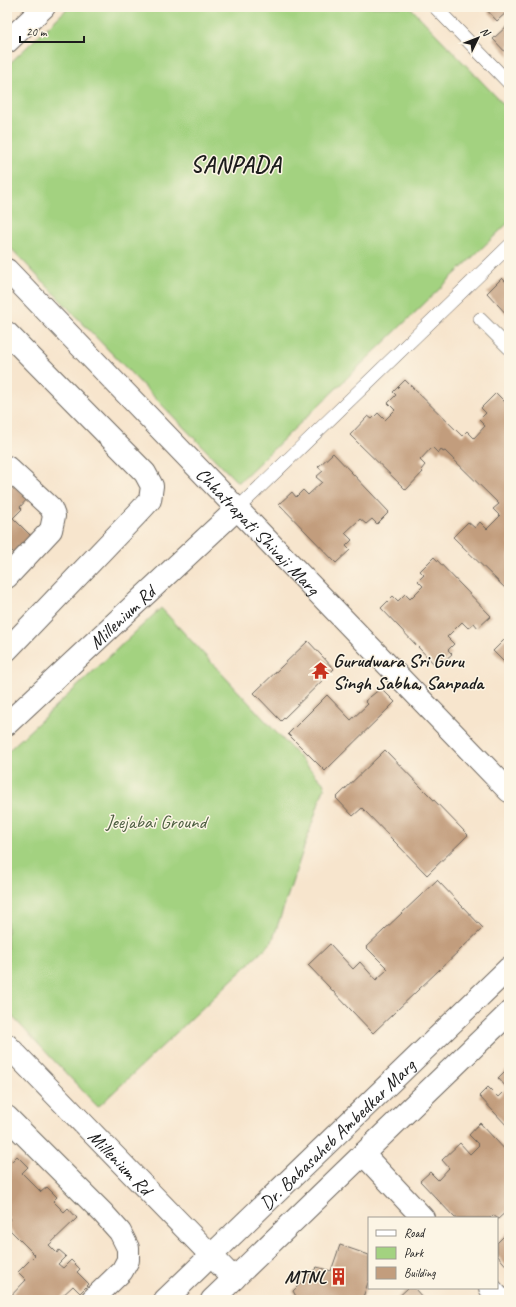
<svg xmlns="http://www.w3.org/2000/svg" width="516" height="1307" font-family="Caveat,sans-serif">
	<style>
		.green { fill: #a3d280; stroke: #60774e }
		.building { fill: #c29d7d }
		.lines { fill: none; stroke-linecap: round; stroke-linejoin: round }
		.lane-casing { stroke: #69625a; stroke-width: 14 }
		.street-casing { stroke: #69625a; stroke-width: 24 }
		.secondary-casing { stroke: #69625a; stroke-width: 24 }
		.lane { stroke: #fff; stroke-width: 13 }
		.street { stroke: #fff; stroke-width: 22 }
		.secondary { stroke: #fff; stroke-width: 22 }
		.labels { text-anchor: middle; stroke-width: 3; stroke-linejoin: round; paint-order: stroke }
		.street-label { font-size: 19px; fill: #1c1c1c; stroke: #fcf5e5 }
		.poi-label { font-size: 19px; font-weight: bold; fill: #1c1c1c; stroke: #fcf5e5; text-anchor: start }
		.park-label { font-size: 19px; fill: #4b5c3f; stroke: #fcf5e5 }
		.district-label { font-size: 23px; font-weight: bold; letter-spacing: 1px; fill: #1c1c1c; stroke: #fcf5e5 }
	</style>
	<rect width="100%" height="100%" fill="#fcf5e5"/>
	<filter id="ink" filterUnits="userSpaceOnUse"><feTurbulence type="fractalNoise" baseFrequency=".025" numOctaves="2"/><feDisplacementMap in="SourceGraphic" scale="8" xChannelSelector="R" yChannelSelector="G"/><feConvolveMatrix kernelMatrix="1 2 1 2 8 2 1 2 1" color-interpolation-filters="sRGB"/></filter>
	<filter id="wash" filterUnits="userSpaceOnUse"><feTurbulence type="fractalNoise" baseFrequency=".012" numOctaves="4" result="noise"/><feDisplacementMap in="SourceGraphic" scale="16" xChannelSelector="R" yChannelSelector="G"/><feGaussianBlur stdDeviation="0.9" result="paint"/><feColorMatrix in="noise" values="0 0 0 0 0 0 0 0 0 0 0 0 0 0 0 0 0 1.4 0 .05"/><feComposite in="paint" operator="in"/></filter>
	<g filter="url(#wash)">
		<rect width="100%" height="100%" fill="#f7e5cd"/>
		<path class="green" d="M69 7H410L509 110V222L238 483 88 329 7 244V66Z
			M161 608 325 785 272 942 98 1107 7 1011V752Z"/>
		<g id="blocks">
			<path class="building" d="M484 7H509V10L497 21Z
				M509 24V56L493 39Z
				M502 278 509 285V317L487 293Z
				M405 380 462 436 467 431 474 438 485 426 479 420 486 413 481 408 496 393 509 406V592L453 537 468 522 475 528 480 522 487 529 500 516 493 509 499 504 445 451 443 452 441 449 438 453 432 447 420 460 425 465 421 470 423 472 406 490 350 435 368 416 372 419 378 413 385 420 395 410 388 403 396 395 393 392Z
				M333 453 389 512 377 524 372 519 366 524 360 519 345 533 352 540 346 546 350 550 336 563 279 504 292 492 296 497 303 490 308 495 322 482 316 477 323 471 318 467Z
				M14 484 28 498 20 507 22 509 13 518 31 536 14 553 10 549 7 552V491Z
				M434 557 491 616 478 628 474 623 468 628 462 622 447 637 454 644 448 650 452 654 437 667 381 608 393 596 398 601 405 594 410 599 423 586 418 581 424 575 420 571Z
				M505 639 509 643V667L493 651Z
				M308 641 334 669 281 721 254 693Z
				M381 688 395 702 325 771 288 734 327 695 351 720 368 704 365 701Z
				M385 750 468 835 427 875 362 808 353 816 336 798Z
				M437 880 483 928 373 1033 308 965 330 944 353 969 360 962 376 980 388 969 366 947Z
				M509 1067V1128L479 1096 488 1087 498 1097 507 1088 498 1078Z
				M480 1123 509 1154V1209L497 1220V1218L493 1215 490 1218H455L420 1181 430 1172 438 1180 449 1168 442 1160 460 1143 470 1154 479 1145 469 1135Z
				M17 1156 28 1167 22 1173 41 1192 47 1187 57 1197 53 1201 64 1212 68 1208 77 1218 49 1245 57 1253 59 1250 66 1256 58 1264 63 1268 71 1260 80 1269 77 1272 89 1284 80 1293 73 1286 61 1297 64 1300H7L26 1280 18 1272 35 1255 7 1227V1222L10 1219 7 1216V1158L11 1162Z
				M509 1231V1269L497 1255V1243Z
				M340 1245 369 1255V1280L362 1300H298L293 1291 317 1267 331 1271Z
				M408 1288H414L425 1300H395Z"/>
		</g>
	</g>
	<g filter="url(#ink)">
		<use href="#blocks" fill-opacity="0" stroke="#69625a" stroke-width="1"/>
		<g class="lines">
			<defs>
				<path id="lane" d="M435 7 509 83
					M480 319 509 348
					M237 509 509 246"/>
				<g id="street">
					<path d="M7 42 44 7"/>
					<path id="s1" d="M7 270 509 791"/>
					<path d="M7 333 145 473 152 486 150 500 139 512 7 650"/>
					<path d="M7 467 51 508 54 516 51 530 7 577"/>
					<path id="s2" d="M7 724 237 509"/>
					<path id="s3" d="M7 1045 234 1279"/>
					<path d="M7 1117 103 1213 120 1232 128 1248V1260L122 1271 92 1300"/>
					<path d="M363 1154 423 1218"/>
					<path d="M490 1288 501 1300"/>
				</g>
				<g id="secondary">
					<path id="s4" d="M165 1300 509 968"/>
					<path d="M212 1300 509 1013"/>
				</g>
			</defs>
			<use href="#lane" class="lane-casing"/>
			<use href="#street" class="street-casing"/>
			<use href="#secondary" class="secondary-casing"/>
			<use href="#lane" class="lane"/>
			<use href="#street" class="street"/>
			<use href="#secondary" class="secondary"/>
		</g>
	</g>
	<defs>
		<symbol id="temple-bare" viewBox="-9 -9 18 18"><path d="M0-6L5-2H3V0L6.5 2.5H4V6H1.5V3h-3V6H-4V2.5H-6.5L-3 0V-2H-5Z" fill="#c8321e" stroke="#fcf5e5" stroke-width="2.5" paint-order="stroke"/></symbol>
		<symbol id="building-bare" viewBox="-9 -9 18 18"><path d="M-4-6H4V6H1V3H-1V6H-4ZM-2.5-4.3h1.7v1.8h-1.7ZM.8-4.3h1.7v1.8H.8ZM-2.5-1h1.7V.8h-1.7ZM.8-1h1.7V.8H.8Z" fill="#c8321e" stroke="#fcf5e5" stroke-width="2.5" paint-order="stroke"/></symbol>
	</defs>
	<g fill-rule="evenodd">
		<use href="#temple-bare" x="308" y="658" width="25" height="25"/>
		<use href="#building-bare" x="326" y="1264" width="25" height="25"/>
	</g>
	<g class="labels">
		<g class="street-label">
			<text dy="7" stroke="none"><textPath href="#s1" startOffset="362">Chhatrapati Shivaji Marg</textPath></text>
			<text dy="7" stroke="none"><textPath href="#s2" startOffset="157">Millenium Rd</textPath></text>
			<text dy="7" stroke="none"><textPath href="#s4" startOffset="239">Dr. Babasaheb Ambedkar Marg</textPath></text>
			<text dy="7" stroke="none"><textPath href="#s3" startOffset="163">Millenium Rd</textPath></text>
		</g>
		<g class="poi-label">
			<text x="333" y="667">Gurudwara Sri Guru<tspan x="333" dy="22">Singh Sabha, Sanpada</tspan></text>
			<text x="326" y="1283" text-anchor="end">MTNL</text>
		</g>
		<g class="park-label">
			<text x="156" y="828">Jeejabai Ground</text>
		</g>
		<g class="district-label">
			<text x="236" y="172">SANPADA</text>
		</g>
	</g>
	<rect width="516" height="1307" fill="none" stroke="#fcf5e5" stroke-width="24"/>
	<rect x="368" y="1217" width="130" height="72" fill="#fcf5e5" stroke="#a29e95"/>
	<rect x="376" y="1230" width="20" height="6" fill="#ffffff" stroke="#a29e95"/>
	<text x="404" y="1237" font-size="12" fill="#1c1c1c">Road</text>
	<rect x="376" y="1247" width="20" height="12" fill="#a3d280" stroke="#a29e95"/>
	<text x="404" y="1257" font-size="12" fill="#1c1c1c">Park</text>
	<rect x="376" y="1267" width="20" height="12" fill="#c29d7d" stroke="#a29e95"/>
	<text x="404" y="1277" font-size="12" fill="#1c1c1c">Building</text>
	<g transform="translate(478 38) rotate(47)" stroke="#fcf5e5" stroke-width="3" paint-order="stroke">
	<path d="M0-3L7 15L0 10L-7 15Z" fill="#1c1c1c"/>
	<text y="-6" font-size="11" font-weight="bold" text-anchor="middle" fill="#1c1c1c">N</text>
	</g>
	<path d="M20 36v6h64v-6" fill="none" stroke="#1c1c1c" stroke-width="2"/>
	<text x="26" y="36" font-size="12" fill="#1c1c1c" stroke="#fcf5e5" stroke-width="3" paint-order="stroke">20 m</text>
</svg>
